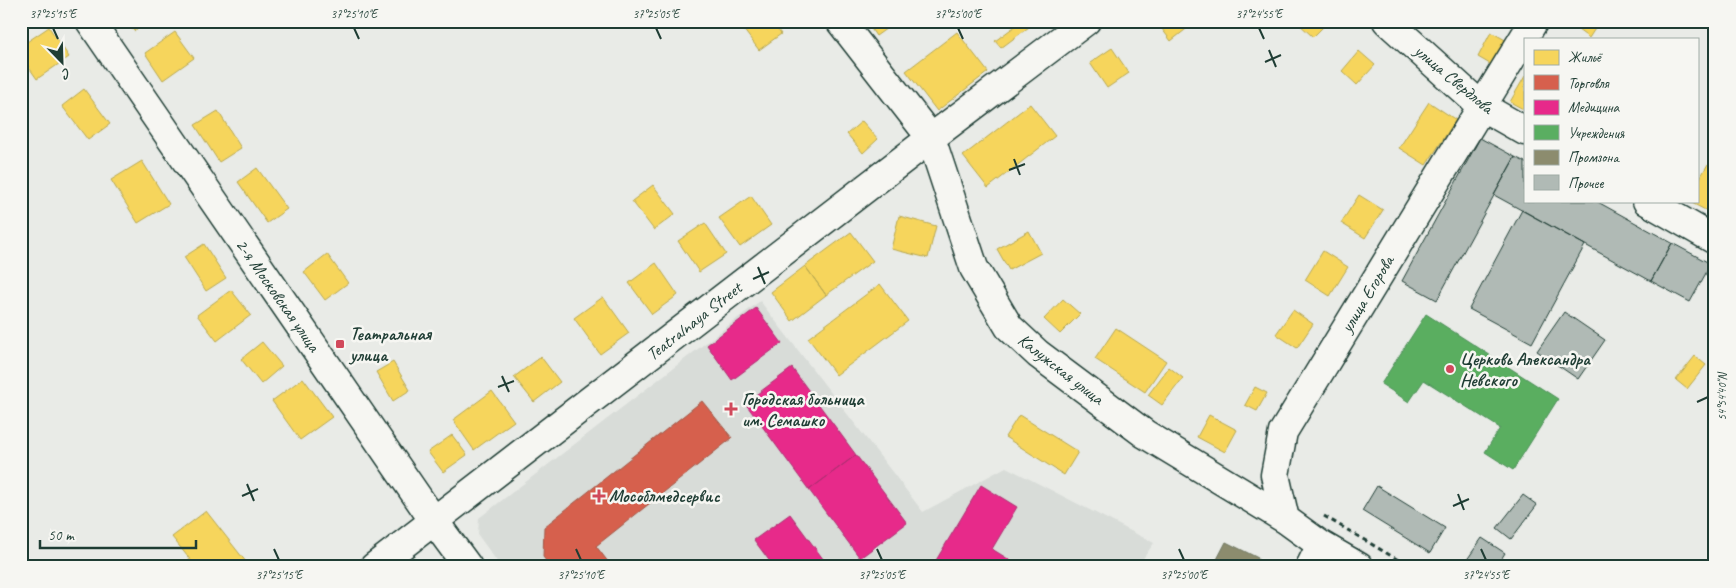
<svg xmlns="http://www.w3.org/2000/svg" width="1736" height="588" font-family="Caveat,sans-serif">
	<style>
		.built { fill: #d8dcd8 }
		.homes { fill: #f6d55c; stroke: #b6a750 }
		.shops { fill: #d6604d; stroke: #9f5646 }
		.health { fill: #e7298a; stroke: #ab2f70 }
		.public { fill: #5aae61; stroke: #488c54 }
		.industry { fill: #8c8c6e; stroke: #6b745d }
		.building { fill: #b0bab5; stroke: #1f3d34 }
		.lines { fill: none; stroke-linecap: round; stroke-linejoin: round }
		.minor-casing { stroke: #1f3d34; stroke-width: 31 }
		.path { stroke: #1f3d34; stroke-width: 3; stroke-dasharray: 5 4; stroke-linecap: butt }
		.minor { stroke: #f6f6f2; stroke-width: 28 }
		.ticks { fill: none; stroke: #1f3d34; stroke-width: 2 }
		.poi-dot { fill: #d1495b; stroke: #f6f6f2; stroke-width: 2 }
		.labels { text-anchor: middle; stroke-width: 5; stroke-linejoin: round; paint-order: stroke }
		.street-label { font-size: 18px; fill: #1f3d34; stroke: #f6f6f2 }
		.poi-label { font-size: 18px; font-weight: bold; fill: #1f3d34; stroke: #f6f6f2; text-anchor: start }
		.neatline { fill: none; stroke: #1f3d34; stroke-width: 2 }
		.ticks-label { font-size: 12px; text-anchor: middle; fill: #1f3d34 }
	</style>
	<rect width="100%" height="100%" fill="#e9ebe7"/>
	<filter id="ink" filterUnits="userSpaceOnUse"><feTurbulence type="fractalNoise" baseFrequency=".02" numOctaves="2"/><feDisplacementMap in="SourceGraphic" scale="10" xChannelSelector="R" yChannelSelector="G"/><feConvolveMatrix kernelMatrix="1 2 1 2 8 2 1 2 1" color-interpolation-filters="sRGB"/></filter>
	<g filter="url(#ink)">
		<path class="built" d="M760 301 923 512 1006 467 1154 543 1137 567H501L478 535 479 518Z"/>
		<path class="homes" d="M126 21H148L134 31Z
			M737 21H771L781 34 759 50Z
			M866 21H887L890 26 876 36Z
			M1022 21H1037L1001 48 995 41Z
			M1156 21H1187L1190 26 1171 41Z
			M1296 21H1327L1328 22 1313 37Z
			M1572 21H1600L1589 38 1570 24Z
			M49 27 69 57 37 79 21 56V46Z
			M175 32 194 58 163 80 145 53Z
			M957 32 988 72 937 111 906 71Z
			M1491 32 1509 42 1495 67 1478 57Z
			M1112 48 1129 73 1107 88 1090 63Z
			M1359 51 1375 65 1357 85 1342 71Z
			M1525 76V110L1510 102Z
			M84 89 110 124 88 140 62 106Z
			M1429 102 1456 120 1426 165 1399 148Z
			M1030 104 1055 136 988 188 963 156Z
			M218 111 241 148 219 162 195 125Z
			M862 121 878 139 863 153 847 134Z
			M142 161 169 204 138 223 111 180Z
			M1708 164 1715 168V215L1688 201H1697V183Z
			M257 168 287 209 267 223 238 182Z
			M653 185 675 214 654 230 632 201Z
			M1359 195 1383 210 1365 238 1341 223Z
			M751 196 771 225 740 247 719 218Z
			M899 216 936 226 928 258 891 249Z
			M705 223 726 254 699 272 678 241Z
			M1029 231 1041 253 1009 270 997 249Z
			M851 232 873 261 826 295 805 266Z
			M204 244 226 278 206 291 184 257Z
			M1323 251 1348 267 1330 296 1305 280Z
			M327 254 348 283 325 300 304 272Z
			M656 263 678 295 652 314 629 283Z
			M805 266 826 295 792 321 771 292Z
			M880 284 908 321 836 375 808 338Z
			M231 290 251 315 217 341 197 315Z
			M603 297 629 333 600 354 574 318Z
			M1063 299 1080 314 1060 334 1044 319Z
			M1293 310 1313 324 1297 348 1276 334Z
			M1116 328 1166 361 1145 392 1095 359Z
			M262 342 282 366 261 384 241 359Z
			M1695 356 1706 365 1687 389 1676 380Z
			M541 357 560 382 534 402 514 377Z
			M393 362 410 390 393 401 376 372Z
			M1169 367 1183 378 1162 405 1148 395Z
			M303 378 332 417 300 440 272 401Z
			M1255 387 1267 393 1257 411 1245 405Z
			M492 391 514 421 474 450 453 420Z
			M1019 415 1078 452 1064 475 1005 437Z
			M1209 415 1237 430 1225 452 1197 437Z
			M452 435 467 455 443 472 428 452Z
			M206 511 250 567H196L172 537Z"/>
		<path class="shops" d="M702 401 732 438 596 546 612 567H551L543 557 544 527Z"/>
		<path class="health" d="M756 308 782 343 732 380 707 345Z
			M792 368 856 455 809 490 745 403Z
			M856 455 907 523 860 558 809 490Z
			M981 485 1017 507 992 549 1021 567H943L935 562Z
			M790 514 829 567H774L754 540Z"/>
		<path class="public" d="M1426 314 1558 399 1513 470 1485 452 1500 428 1424 380 1409 402 1381 384Z"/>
		<path class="industry" d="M1226 542 1258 558 1253 567H1213Z"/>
		<path class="building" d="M1480 138 1515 157 1437 300 1402 281Z
			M1515 157 1525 162V201H1596L1672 243 1651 281 1494 195Z
			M1522 210 1585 245 1532 343 1469 309Z
			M1672 243 1711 264 1690 302 1651 281Z
			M1564 312 1605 340 1578 379 1537 351Z
			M1377 486 1445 528 1430 553 1362 511Z
			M1523 495 1537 505 1511 539 1497 528Z
			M1482 538 1505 553 1496 567H1462Z"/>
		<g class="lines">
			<defs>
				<path id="minor" d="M90 21 434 521 468 567
					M840 21 931 138 974 268 1009 327 1038 354 1145 434 1285 519
					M1387 21 1481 106 1525 131
					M1647 201 1715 240
					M374 567 931 138 1086 21
					M1310 567 1321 545
					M1359 567 1321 545 1285 519 1275 475 1283 432 1534 21"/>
			</defs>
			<use href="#minor" class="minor-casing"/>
			<path class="path" d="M1324 516 1410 567"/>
			<use href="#minor" class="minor"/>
		</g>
	</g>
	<path class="ticks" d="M53 28 58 39M354 28 359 39M656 28 661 39M958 28 963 39M1259 28 1264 39M1269 50 1276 67M1265 62 1281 55M1014 159 1020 175M1009 170 1025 164M758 267 765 284M753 279 769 272M502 376 509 392M498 387 514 381M1697 402 1708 397M247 484 254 501M1458 494 1464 510M242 496 258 489M1453 506 1469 499M274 549 279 560M576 549 581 560M877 549 882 560M1179 549 1184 560M1481 549 1486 560"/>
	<g class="poi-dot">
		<rect x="335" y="339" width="10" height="10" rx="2.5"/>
		<circle cx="1450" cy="369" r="5"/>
		<path d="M728.5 401.5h5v5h5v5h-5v5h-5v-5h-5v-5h5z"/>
		<path d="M596.5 488.5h5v5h5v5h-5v5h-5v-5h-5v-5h5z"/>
	</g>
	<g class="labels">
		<g class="street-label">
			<text transform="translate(1454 79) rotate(40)" y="6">улица Свердлова</text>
			<text transform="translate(1367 294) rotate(-59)" y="6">улица Егорова</text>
			<text transform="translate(278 295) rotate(55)" y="6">2-я Московская улица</text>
			<text transform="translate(694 321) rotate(-38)" y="6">Teatralnaya Street</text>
			<text transform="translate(1061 369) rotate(38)" y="6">Калужская улица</text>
		</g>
		<g class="poi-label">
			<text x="350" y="340">Театральная<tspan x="350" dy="21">улица</tspan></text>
			<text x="1460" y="365">Церковь Александра<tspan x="1460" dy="21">Невского</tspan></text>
			<text x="742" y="405">Городская больница<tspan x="742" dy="21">им. Семашко</tspan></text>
			<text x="609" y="502">Мособлмедсервис</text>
		</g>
	</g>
	<rect width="1736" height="588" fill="none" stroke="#f6f6f2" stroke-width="55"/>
	<rect x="1524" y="38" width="175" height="165" fill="#f6f6f2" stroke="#a0aca6"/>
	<rect x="1534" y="50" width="25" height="15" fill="#f6d55c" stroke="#a0aca6"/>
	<text x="1568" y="62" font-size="15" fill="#1f3d34">Жильё</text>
	<rect x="1534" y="75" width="25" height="15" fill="#d6604d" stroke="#a0aca6"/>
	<text x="1568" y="88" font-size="15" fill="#1f3d34">Торговля</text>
	<rect x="1534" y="100" width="25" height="15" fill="#e7298a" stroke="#a0aca6"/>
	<text x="1568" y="112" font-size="15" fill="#1f3d34">Медицина</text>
	<rect x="1534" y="125" width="25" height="15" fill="#5aae61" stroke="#a0aca6"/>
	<text x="1568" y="138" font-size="15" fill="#1f3d34">Учреждения</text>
	<rect x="1534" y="150" width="25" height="15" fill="#8c8c6e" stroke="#a0aca6"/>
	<text x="1568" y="162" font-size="15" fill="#1f3d34">Промзона</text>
	<rect x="1534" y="175" width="25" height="15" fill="#b0bab5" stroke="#a0aca6"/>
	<text x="1568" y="188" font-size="15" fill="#1f3d34">Прочее</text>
	<g transform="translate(62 62) rotate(157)" stroke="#f6f6f2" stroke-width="4" paint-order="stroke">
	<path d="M0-4L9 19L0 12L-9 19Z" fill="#1f3d34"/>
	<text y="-8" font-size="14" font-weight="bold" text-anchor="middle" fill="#1f3d34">С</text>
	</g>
	<path d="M40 540v8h156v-8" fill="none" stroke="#1f3d34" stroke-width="2.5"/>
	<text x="48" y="540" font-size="15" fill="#1f3d34" stroke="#f6f6f2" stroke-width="4" paint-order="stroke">50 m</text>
	<rect x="28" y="28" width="1680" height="532" class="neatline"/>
	<g class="ticks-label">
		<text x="53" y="18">37°25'15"E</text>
		<text x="354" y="18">37°25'10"E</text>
		<text x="656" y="18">37°25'05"E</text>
		<text x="958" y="18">37°25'00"E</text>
		<text x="1259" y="18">37°24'55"E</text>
		<text transform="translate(1722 397) rotate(-90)" y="4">54°54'40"N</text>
		<text x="279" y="579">37°25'15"E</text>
		<text x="581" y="579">37°25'10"E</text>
		<text x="882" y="579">37°25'05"E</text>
		<text x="1184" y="579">37°25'00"E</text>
		<text x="1486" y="579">37°24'55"E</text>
	</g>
</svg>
